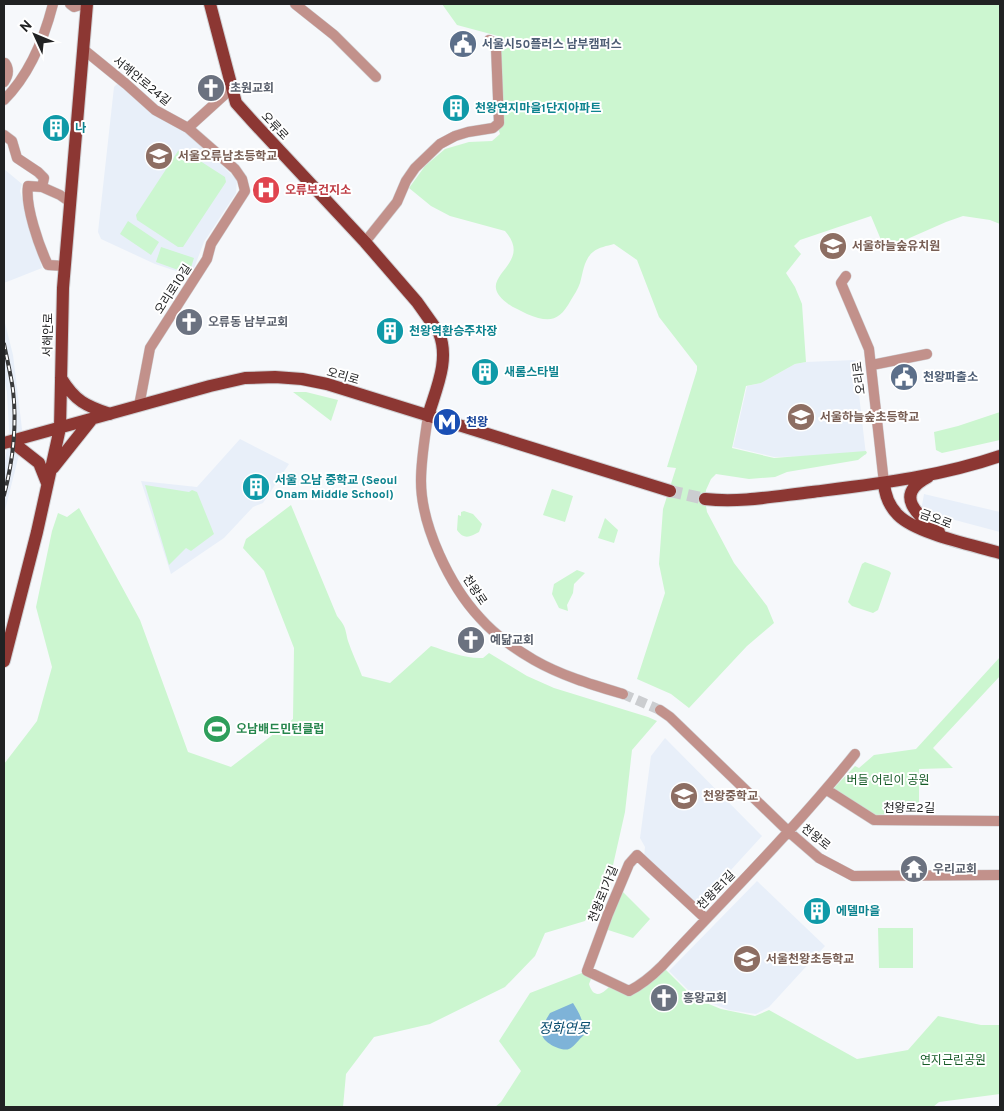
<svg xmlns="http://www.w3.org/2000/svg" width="1004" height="1111" font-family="Overpass,'Noto Sans KR',sans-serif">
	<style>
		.built { fill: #e8eff9 }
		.green { fill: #ccf6d0 }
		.water { fill: #7eb3d8 }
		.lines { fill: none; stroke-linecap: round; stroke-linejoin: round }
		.minor-tunnel { stroke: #cbcdd0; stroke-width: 10; stroke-dasharray: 10 5; stroke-linecap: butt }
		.major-tunnel { stroke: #cbcdd0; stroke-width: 12; stroke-dasharray: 12 6; stroke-linecap: butt }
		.minor-casing { stroke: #d0d1d4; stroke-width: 11 }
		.major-casing { stroke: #d0d1d4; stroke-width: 14 }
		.minor { stroke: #c2918b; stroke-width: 10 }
		.major { stroke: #8c3733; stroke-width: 12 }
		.rail-casing { stroke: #393a3b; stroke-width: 4 }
		.rail { stroke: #fff; stroke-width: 2; stroke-dasharray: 5.5; stroke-linecap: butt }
		.labels { text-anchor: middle; stroke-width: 4; stroke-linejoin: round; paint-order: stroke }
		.service-label { font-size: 12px; font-weight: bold; fill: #4e5e75; stroke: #fff; text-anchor: start }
		.street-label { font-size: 12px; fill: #212223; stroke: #fff }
		.worship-label { font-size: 12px; font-weight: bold; fill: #5b616d; stroke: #fff; text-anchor: start }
		.culture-label { font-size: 12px; font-weight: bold; fill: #0d838f; stroke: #fff; text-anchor: start }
		.education-label { font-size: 12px; font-weight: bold; fill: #785e54; stroke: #fff; text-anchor: start }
		.health-label { font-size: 12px; font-weight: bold; fill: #be3a42; stroke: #fff; text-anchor: start }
		.transit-label { font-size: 12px; font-weight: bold; fill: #164399; stroke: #fff; text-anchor: start }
		.leisure-label { font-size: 12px; font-weight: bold; fill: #27864d; stroke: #fff; text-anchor: start }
		.park-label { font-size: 12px; fill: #165b27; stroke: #fff }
		.water-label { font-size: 14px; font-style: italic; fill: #094c6f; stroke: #fff }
	</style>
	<rect width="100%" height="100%" fill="#f6f8fb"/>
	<path class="built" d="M118 83 187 132 237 180 236 193 204 242 191 276 155 264 101 239 98 232 114 87Z
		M4 169 22 184 20 191 42 268 4 283Z
		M4 319 13 355 22 429 19 455 4 514V471L9 430 7 393 4 375Z
		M855 360 866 455 774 457 733 447 747 386 761 383 795 364 806 362Z
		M240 439 289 464 263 503 253 507 224 538 171 574 141 481 197 487Z
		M924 494 1000 512V532L921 511Z
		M665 738 762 836 698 906 644 857 645 847 640 838 651 756Z
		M757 881 825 946 769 1007 756 1014 729 1010 695 997 669 971Z"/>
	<path class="green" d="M442 4H1000V224L990 220 963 216 946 222 905 240 884 247 871 216 800 240 794 246 801 254 786 273 795 287 802 304 806 362 795 364 761 383 746 386 732 448 774 458 866 451 867 453 858 460 787 472 775 477 749 479 716 474 711 479 706 490 705 500 707 512 734 563 767 606 774 623 747 646 689 708 671 694 637 679 665 593 659 564 663 509 676 468 667 467 697 370V366L659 317 637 260 614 244C607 246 599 247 593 252 584 259 583 273 580 283 578 289 574 295 571 300 559 322 549 323 527 314 520 310 513 308 507 303 471 276 536 266 505 231L450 216 431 206 409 188 425 166 445 149 469 142 492 141 500 134 498 128V36L457 25Z
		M183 150 225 177 226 182 183 247H178L137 220 136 215 178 151Z
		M128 221 159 242 151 255 120 234Z
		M161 247 194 258 189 274 156 262Z
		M293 392H306L338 400 331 421Z
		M1000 412V440L942 453 936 450 934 432 958 426Z
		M145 485 189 492 192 490 197 492 214 534 191 551 186 548 169 565Z
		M552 489 573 496 565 522 543 515Z
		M291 505 337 616C346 627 345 628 348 641 352 653 358 665 362 676L390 683 431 646C447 651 465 659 483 658L489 653 527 676 554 688 648 717 657 721 632 750 625 812 611 874 585 921 545 933 535 956 505 987 430 1024 374 1037 346 1074 343 1107H4V764L37 721 52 667 36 607 52 531 58 513 67 517 79 508 140 620 188 752 231 767 293 719 294 648 264 571 243 548 246 539Z
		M464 511 473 514 482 524 479 532C470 537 464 540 457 530L458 515 461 516V512Z
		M605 518 618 530 614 543 598 538Z
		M865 562 889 571 891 573 878 610 873 613 852 606 848 602 862 564Z
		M577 570 585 573 574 584 573 593 567 605 568 611 559 608 552 594 554 584Z
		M1000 657V676L933 748 953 768 919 769V809L918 812 876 815 834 791V788L855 766 859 768 874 755 916 749Z
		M621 890 650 919 633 938 605 929Z
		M878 928H913V968H879Z
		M662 966 694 998 721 1009 755 1016 769 1010 857 1059 908 1050 938 1016 981 1025H1000V1094L939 1102 933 1107H495L501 1102 521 1071 499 1041 530 993 587 971 593 974 589 984C594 1001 605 993 612 983L629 991Z"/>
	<path class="water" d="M573 1003C580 1014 584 1022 584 1035 579 1039 574 1047 569 1049 562 1052 544 1043 542 1035 540 1029 547 1018 550 1013Z"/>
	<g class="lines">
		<path class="minor-tunnel" d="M623 694 660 710"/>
		<path class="major-tunnel" d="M670 491 705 499"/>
		<defs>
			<path id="minor" d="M70 4 74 7 84 4
				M295 4 334 35 376 77
				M83 49 126 84 155 110 188 128 235 169 242 179 245 191 211 244 207 259 150 348 139 406
				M4 82C8 76 10 70 5 63
				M4 100C30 74 44 39 53 4
				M188 128 232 88
				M4 135 12 141 17 158 38 172 44 178 42 187 60 195 70 202
				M42 187 28 186C25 206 39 246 48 265L65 266
				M365 242 397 202 406 181 415 168 440 144 455 136 468 132 493 128 499 123 496 47 495 43 489 40
				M846 276 841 283 869 349 884 483
				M872 365 927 354
				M428 416C425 437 421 459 421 481 421 526 450 586 480 618 495 635 515 649 534 660 562 676 593 685 623 694
				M660 710 670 717 789 832 819 858 853 876 1000 875
				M827 790 874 820 1000 821
				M706 919 637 855 629 864 608 914 587 971 629 991C641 985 652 976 662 966 727 896 795 829 855 754"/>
			<path id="major" d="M210 4 236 103 254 123 365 242 417 302 439 333C450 360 436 389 428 416
				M61 378C75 401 86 406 110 414
				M11 441 39 463 47 483
				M4 443 210 386 245 378 275 377 302 379 327 384 670 491
				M53 468 92 419
				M928 477C892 496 919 516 939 532
				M884 483C885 496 889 506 898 515 917 534 973 545 1000 553
				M705 499C741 503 776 496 812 492 876 484 939 477 1000 456
				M4 661 37 532 60 428 63 288 87 4"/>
		</defs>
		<use href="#minor" class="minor-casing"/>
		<use href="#major" class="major-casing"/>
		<use href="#minor" class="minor"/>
		<use href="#major" class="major"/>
		<defs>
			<path id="rail" d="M4 344C7 359 11 375 13 390 17 425 13 461 4 495"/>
		</defs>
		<use href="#rail" class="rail-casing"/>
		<use href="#rail" class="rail"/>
	</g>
	<defs>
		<symbol id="civic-disc" viewBox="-11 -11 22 22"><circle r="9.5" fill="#5c6f8a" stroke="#fff"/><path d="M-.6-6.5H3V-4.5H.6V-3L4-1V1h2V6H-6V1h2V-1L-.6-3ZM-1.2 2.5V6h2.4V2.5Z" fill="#fff"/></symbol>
		<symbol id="church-disc" viewBox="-11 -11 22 22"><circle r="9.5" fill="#6b7280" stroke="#fff"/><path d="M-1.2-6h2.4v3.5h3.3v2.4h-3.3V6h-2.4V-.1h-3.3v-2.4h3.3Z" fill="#fff"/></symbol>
		<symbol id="building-disc" viewBox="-11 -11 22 22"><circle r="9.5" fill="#0f9aa8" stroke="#fff"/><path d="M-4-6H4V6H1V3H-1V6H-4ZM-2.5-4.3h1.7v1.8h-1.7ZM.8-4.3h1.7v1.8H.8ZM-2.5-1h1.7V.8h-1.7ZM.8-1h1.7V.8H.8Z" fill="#fff"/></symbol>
		<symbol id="school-disc" viewBox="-11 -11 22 22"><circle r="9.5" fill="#8d6e63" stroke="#fff"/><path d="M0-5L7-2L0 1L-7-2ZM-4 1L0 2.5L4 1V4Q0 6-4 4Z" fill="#fff"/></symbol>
		<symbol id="hospital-disc" viewBox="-11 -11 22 22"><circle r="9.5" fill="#e0444e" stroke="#fff"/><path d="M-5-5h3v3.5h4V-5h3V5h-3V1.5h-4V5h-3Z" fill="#fff"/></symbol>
		<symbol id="metro-disc" viewBox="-11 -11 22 22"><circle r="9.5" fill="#1a4fb4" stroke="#fff"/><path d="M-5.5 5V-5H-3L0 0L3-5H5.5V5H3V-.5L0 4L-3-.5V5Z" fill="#fff"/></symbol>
		<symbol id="stadium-disc" viewBox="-11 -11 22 22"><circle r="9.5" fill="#2e9e5b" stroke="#fff"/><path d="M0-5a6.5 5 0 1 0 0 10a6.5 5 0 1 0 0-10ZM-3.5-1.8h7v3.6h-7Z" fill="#fff"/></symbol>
		<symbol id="temple-disc" viewBox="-11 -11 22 22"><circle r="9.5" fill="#6b7280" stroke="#fff"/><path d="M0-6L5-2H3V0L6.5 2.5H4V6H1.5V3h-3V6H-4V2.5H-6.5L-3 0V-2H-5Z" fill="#fff"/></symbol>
	</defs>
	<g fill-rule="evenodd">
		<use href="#civic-disc" x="447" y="28" width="32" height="32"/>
		<use href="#church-disc" x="195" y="72" width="32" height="32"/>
		<use href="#building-disc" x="440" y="92" width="32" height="32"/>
		<use href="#building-disc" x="40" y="112" width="32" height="32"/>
		<use href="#school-disc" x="143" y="140" width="32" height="32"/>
		<use href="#hospital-disc" x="250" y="174" width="32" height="32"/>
		<use href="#school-disc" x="817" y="230" width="32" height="32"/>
		<use href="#church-disc" x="173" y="306" width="32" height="32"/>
		<use href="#building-disc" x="374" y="315" width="32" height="32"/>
		<use href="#building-disc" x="469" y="356" width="32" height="32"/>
		<use href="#civic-disc" x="888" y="361" width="32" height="32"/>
		<use href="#school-disc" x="785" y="401" width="32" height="32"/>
		<use href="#metro-disc" x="431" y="406" width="32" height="32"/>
		<use href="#building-disc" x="240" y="471" width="32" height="32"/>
		<use href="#church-disc" x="455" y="624" width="32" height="32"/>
		<use href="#stadium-disc" x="201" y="713" width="32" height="32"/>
		<use href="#school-disc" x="668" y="780" width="32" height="32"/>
		<use href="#temple-disc" x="898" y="853" width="32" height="32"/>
		<use href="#building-disc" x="801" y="895" width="32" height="32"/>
		<use href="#school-disc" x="731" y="943" width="32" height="32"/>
		<use href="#church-disc" x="648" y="982" width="32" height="32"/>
	</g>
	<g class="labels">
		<g class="service-label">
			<text x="482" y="48">서울시50플러스 남부캠퍼스</text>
			<text x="923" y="381">천왕파출소</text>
		</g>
		<g class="street-label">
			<text transform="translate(142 81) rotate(39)" y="4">서해안로24길</text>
			<text transform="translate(275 126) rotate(47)" y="4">오류로</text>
			<text transform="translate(173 289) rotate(-57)" y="4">오리로10길</text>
			<text transform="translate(48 335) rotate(-89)" y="4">서해안로</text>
			<text transform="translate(343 376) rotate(16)" y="4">오리로</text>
			<text transform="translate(859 378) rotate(-97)" y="4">오리로</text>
			<text transform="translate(936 519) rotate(20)" y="4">금오로</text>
			<text transform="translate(475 590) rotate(56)" y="4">천왕로</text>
			<text x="909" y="812">천왕로2길</text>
			<text transform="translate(816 837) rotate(39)" y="4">천왕로</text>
			<text transform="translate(716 890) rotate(-46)" y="4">천왕로1길</text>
			<text transform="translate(603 894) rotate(-68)" y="4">천왕로1가길</text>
		</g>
		<g class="worship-label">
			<text x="230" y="92">초원교회</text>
			<text x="208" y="326">오류동 남부교회</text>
			<text x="490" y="644">예닮교회</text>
			<text x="933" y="873">우리교회</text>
			<text x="683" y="1002">흥왕교회</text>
		</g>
		<g class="culture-label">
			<text x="475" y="112">천왕연지마을1단지아파트</text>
			<text x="75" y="132">나</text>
			<text x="409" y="335">천왕역환승주차장</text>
			<text x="504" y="376">새롬스타빌</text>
			<text x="275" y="484">서울 오남 중학교 (Seoul<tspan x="275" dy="14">Onam Middle School)</tspan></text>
			<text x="836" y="915">에델마을</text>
		</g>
		<g class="education-label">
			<text x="178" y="160">서울오류남초등학교</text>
			<text x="852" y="250">서울하늘숲유치원</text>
			<text x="820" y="421">서울하늘숲초등학교</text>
			<text x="703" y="800">천왕중학교</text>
			<text x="766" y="963">서울천왕초등학교</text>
		</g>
		<g class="health-label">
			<text x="285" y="194">오류보건지소</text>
		</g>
		<g class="transit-label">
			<text x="466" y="426">천왕</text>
		</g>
		<g class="leisure-label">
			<text x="236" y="733">오남배드민턴클럽</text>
		</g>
		<g class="park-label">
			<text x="888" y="784">버들 어린이 공원</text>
			<text x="953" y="1064">연지근린공원</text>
		</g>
		<g class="water-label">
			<text x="564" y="1033">정화연못</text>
		</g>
	</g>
	<rect width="1004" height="1111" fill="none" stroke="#212223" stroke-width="10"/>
	<g transform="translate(35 35) rotate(314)" stroke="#ffffff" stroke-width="4" paint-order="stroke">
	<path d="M0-4L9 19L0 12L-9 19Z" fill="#212223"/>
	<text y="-8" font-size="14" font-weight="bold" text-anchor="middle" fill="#212223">N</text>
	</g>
</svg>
